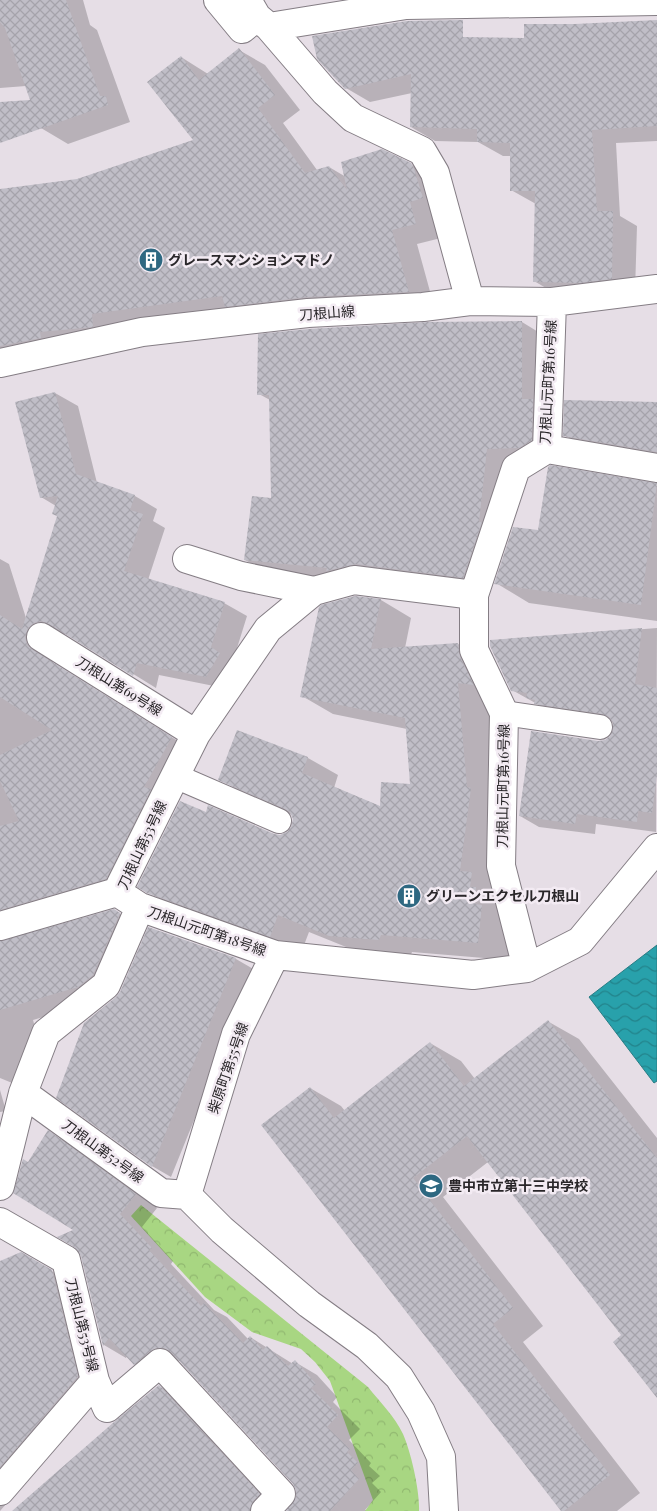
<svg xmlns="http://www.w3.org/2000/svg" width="657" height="1511" font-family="'Playfair Display','Noto Sans JP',serif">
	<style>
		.forest { fill: url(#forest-crowns) }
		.water { fill: url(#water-waves); stroke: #287c84 }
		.shadow { fill: #0003 }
		.building { fill: url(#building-cross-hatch) }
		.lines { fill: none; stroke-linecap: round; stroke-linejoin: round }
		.lane-casing { stroke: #847d84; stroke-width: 26 }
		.street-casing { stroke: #847d84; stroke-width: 30 }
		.lane { stroke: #fff; stroke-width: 24 }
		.street { stroke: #fff; stroke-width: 28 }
		.labels { text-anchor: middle; stroke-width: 5; stroke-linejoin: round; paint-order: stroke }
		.poi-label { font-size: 14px; font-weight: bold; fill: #292629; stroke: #f3ebf3; text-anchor: start }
		.street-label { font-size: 14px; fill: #292629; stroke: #f3ebf3 }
	</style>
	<defs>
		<pattern id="forest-crowns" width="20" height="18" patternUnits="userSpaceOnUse" patternTransform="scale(1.25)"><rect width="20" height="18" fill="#a8d682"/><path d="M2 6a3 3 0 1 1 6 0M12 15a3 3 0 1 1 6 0" fill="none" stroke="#91b870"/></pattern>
		<pattern id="water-waves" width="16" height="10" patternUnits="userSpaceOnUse" patternTransform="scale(1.25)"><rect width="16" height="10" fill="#28a1ab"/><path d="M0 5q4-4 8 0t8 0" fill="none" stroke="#22838b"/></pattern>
		<pattern id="building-cross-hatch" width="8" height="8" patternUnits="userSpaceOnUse" patternTransform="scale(1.25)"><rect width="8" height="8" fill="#c0bec7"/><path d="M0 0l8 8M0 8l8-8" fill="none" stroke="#a5a3ab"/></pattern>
	</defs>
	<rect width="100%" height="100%" fill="#e6dee6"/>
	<path class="forest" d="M141 1205 368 1387C380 1402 395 1417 403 1434 411 1452 420 1492 419 1511H365L373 1500 330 1381 315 1362 301 1349 252 1332 205 1297 131 1216Z"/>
	<path class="water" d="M657 945V1081L654 1083 589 997Z"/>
	<path class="shadow" d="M0 0H83L90 25 97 30 130 122 68 144 41 128 26 86 0 88Z
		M657 21V141L616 143 620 216 637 226 635 292 558 295 534 281 536 204 511 190V156H503L478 142 435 141 411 127 412 93 370 102 346 88 402 36 525 40 575 26Z
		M239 50 265 65 300 110 283 123 317 170 329 167 346 177 410 164 437 179 441 238 417 244 434 306 0 364V190L78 181 195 141 181 57 208 74Z
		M522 322 548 338 559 416 513 463 505 537 508 538 490 592 383 579 354 586 271 575 245 560 272 500 270 400 259 394Z
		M55 393 78 406 97 483 135 496 157 509 153 521 165 528 148 580 224 603 247 616 233 661 229 689 159 675 156 688 70 635 66 634 57 636 49 658 55 665 194 751 129 891 7 935V941L114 910 137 924 101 1000 33 1020 45 1063 34 1092 0 1078V559L9 564 26 618 58 516 56 506 41 497Z
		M657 403V460L585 447 564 435Z
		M655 485 657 486V621L529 603 496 583 539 532Z
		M355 597 381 600 411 618 405 648 458 644 489 662 488 700 497 804 502 807 491 885 502 891 512 924 508 960 412 952 410 957 361 953 309 932 301 953 179 910 148 892 207 814 274 835 280 836 288 833 293 827 294 819 292 815 250 797 220 779 308 758 338 775 334 788 381 807 412 785 407 729 333 714 302 696Z
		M657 628 656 832 596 824 595 834 539 827 520 816 598 742 605 741 611 737 615 729 614 723 555 714 512 690 491 641Z
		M149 928 236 959 255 970 171 1177 152 1166 66 1103 121 992Z
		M549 1022 579 1039 657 1138V1396L623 1335 488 1162 443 1197 543 1326 523 1342 640 1493 617 1511H563L310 1088 341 1106 345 1111 430 1043 461 1061 475 1079Z
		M0 1090 6 1111 0 1112Z
		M48 1132 71 1145 157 1208 142 1227 173 1261 171 1264 214 1310 227 1317 248 1339 250 1337 293 1364 295 1362 317 1375 337 1397 333 1402 360 1429 349 1440 371 1463 369 1466 380 1476 372 1483 381 1492 365 1510 366 1511H288L297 1498V1489L294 1483 180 1360 173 1364 157 1377 135 1364 127 1356 126 1358 104 1345 75 1230Z
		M21 1253 75 1285 100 1389 11 1494 7 1503 0 1511V1263Z
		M159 1386 181 1399 279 1511H14Z"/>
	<path class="building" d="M0 0H66L100 96H106L108 105 0 143V102L30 100 5 28 0 22Z
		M463 20V37L524 38V24H575L657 20V126L592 130 597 211H613L612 279 580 283 533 282 535 191H510V143L477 142V129L410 127 411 74 345 89 317 59 312 36 407 21Z
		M239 48 275 95 258 108 305 173 329 166 347 190 341 162 382 149 411 163 414 169 423 198 410 202 416 224 392 230 409 292 307 297 225 307 222 296 92 314 93 327 40 332 41 338 0 346V189L77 179 193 140 147 82 181 56 199 80Z
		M522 321V399H533L532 440 519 448 487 449 479 522H482L463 578 356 564 326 571 327 568 244 560 252 496 271 498 269 395H257L258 334 309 329 427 322Z
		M55 392 76 474 135 495 130 510 143 514 124 571 225 602 211 647 220 653 206 677 137 663 133 676 49 624 41 621 34 623 28 628 25 637 27 645 33 650 172 737 144 787 151 789 106 879 0 910V826L19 821 0 781V755L52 730 0 697V615L22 629 57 516 52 514 58 496 40 498 15 402Z
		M564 400 657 402V452L563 436Z
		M550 465 657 483 641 605 494 584 513 527 538 530 548 467Z
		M355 596 381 599 371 649 458 643 460 657 474 685 458 683 467 787 471 788 460 871 472 872 470 887H476L475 904 482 905 478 943 381 935 379 940 329 936 278 915 270 937 147 893 137 887 180 801 206 812 208 805 274 834 280 835 287 832 291 827 293 819 290 812 285 809 218 780 237 730 308 757 302 773 380 806 381 782 410 784 405 718 300 697 319 607 321 605Z
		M642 628 635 684 657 688V775L652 813 638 811 637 822 577 814 575 824 519 816 531 731 598 741 605 740 610 736 613 729V722L609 717 602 714 534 704 535 700 526 698 527 693 511 691 490 646V640Z
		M114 909 120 913 93 975 78 987 0 1010V941Z
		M148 927 236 958 152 1167 56 1098 84 1023 116 997 120 992Z
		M548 1020 657 1158V1398L613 1342 621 1335 467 1136 413 1178 513 1308 493 1324 610 1475 564 1511H561L261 1125 310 1087 334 1118 430 1042 464 1086Z
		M48 1130 136 1194 120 1214 152 1248 149 1250 201 1306 204 1303 243 1343 250 1336 263 1350 267 1346 288 1366 295 1360 316 1384 311 1388 338 1415 327 1427 350 1449 347 1452 358 1463 351 1470 359 1479 330 1511H286L296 1497V1491L293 1484 171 1352 164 1348H157L150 1351 134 1365 109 1338 103 1346 81 1256 74 1247 57 1237 73 1230 13 1193 23 1159 28 1162Z
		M21 1252 52 1270 78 1376 0 1467V1261Z
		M159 1385 260 1494 253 1501 250 1511H12L114 1422Z"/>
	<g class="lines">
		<defs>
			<path id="lane" d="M504 713 600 727
				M175 776 279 821"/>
			<path id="street" d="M218 0 242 29 257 17
				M247 0 257 17 269 27 325 92 353 118 422 151 435 173 470 301
				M269 27 406 5 657 1
				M0 363 142 332 308 313 423 307 470 301 552 302 657 289
				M547 449 657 468
				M187 559 241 576 314 591
				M41 637 196 734
				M140 907 275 955 473 975 527 968 580 941 657 848
				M0 926 117 892
				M275 955 236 1034 187 1195 222 1230 309 1304 367 1346 399 1377 421 1412 441 1457 444 1511
				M527 968 501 866 504 713 474 650V595L516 468 547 449 552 302
				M23 1093 161 1193 187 1195
				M0 1186 23 1093 46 1033 106 985 140 907 117 892 196 734 268 629 314 591 354 580 474 595
				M0 1222 66 1260 95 1381 0 1491
				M95 1381 107 1408 160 1363 281 1494 265 1511"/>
		</defs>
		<use href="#lane" class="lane-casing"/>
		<use href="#street" class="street-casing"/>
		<use href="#lane" class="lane"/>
		<use href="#street" class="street"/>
	</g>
	<defs>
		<symbol id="building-disc" viewBox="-11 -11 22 22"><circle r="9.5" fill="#2e6881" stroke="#f3ebf3"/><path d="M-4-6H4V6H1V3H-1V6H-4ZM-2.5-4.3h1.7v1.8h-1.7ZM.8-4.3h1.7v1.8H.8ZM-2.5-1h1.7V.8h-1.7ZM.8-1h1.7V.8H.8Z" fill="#fff"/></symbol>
		<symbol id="school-disc" viewBox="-11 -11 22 22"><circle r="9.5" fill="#2e6881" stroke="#f3ebf3"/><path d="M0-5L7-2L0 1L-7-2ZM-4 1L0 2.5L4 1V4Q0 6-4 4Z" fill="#fff"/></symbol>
	</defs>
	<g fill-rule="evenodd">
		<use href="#building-disc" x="137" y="246" width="28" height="28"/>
		<use href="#building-disc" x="395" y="882" width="28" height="28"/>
		<use href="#school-disc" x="417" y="1172" width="28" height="28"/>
	</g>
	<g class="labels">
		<g class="poi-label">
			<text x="168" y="265">グレースマンションマドノ</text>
			<text x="426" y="901">グリーンエクセル刀根山</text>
			<text x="448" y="1191">豊中市立第十三中学校</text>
		</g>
		<g class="street-label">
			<text transform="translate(327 313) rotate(-4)" y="5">刀根山線</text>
			<text transform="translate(548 382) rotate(-87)" y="5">刀根山元町第16号線</text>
			<text transform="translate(119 686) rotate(32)" y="5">刀根山第69号線</text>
			<text transform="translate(503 786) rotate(-89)" y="5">刀根山元町第16号線</text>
			<text transform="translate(142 845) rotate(-65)" y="5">刀根山第53号線</text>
			<text transform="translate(207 931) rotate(19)" y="5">刀根山元町第18号線</text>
			<text transform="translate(228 1068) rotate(-71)" y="5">柴原町第55号線</text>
			<text transform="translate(103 1151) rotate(36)" y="5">刀根山第52号線</text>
			<text transform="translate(82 1325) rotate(76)" y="5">刀根山第53号線</text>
		</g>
	</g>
</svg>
